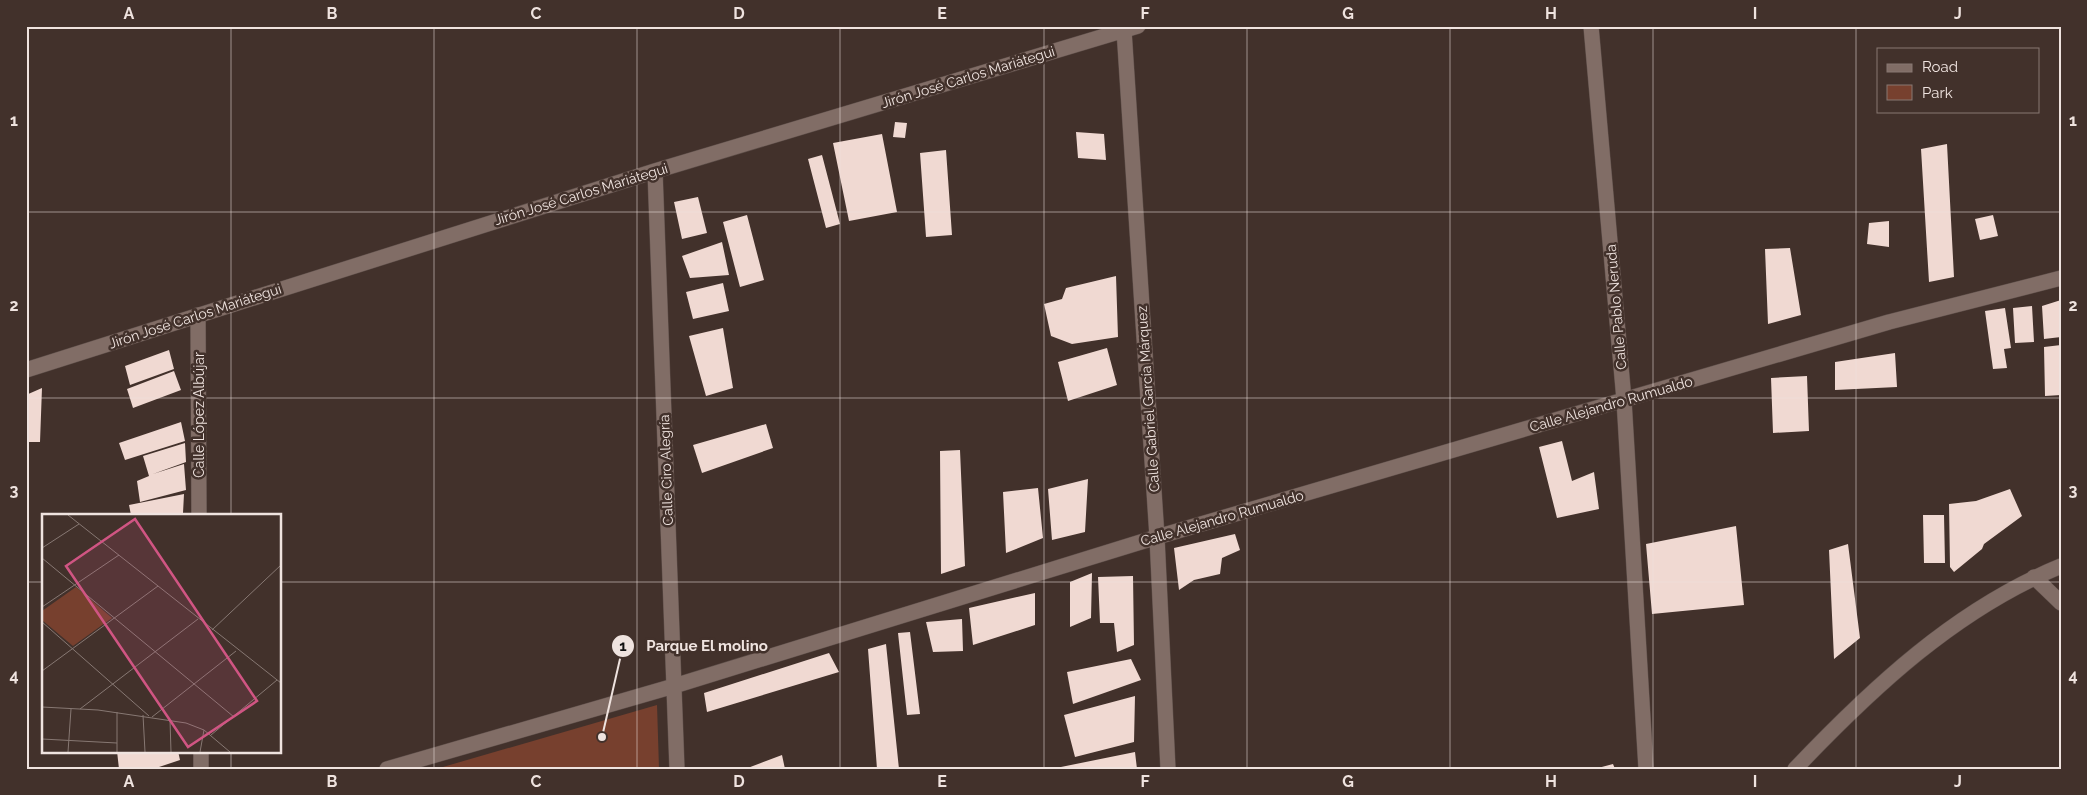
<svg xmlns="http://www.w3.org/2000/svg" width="2087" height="795" font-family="Raleway,sans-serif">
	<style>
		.green { fill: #77402e }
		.building { fill: #f0d9d2 }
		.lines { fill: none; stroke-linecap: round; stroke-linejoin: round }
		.street-casing { stroke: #5c4d48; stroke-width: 16 }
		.secondary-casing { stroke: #5c4d48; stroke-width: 16 }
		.street { stroke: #816d66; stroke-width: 15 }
		.secondary { stroke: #816d66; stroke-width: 15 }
		.grid { fill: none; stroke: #efe3df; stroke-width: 1; stroke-opacity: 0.55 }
		.labels { text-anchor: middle; stroke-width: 5; stroke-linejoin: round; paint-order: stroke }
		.street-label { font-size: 14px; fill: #efe3df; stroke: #42312b }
		.inset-road { fill: none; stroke: #877873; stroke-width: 1 }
		.view { fill: #d05583; fill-opacity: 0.15; stroke: #d05583; stroke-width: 2.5 }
		.inset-edge { fill: none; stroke: #efe3df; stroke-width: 2.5 }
		.leader { fill: none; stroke: #efe3df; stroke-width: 2 }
		.callout-dot { fill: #efe3df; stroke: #42312b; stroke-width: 2 }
		.mark-label { font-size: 15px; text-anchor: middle; font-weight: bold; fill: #111 }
		.callout-label { font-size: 15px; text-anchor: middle; font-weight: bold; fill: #efe3df; stroke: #42312b; stroke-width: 5; stroke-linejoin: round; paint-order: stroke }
		.neatline { fill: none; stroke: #efe3df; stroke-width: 2 }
		.grid-label { font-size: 16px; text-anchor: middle; font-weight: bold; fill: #efe3df }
	</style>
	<rect width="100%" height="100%" fill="#42312b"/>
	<path class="green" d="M657 705 659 769H436Z"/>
	<path class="building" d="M895 122 907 123 905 138 893 137Z
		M1076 132 1104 134 1106 160 1078 158Z
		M882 134 897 212 849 221 833 143Z
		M1947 144 1954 277 1929 282 1921 149Z
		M946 150 952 235 926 237 920 153Z
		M822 155 840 224 826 228 808 159Z
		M698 197 707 233 682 239 674 202Z
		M747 215 764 280 740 287 723 222Z
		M1993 215 1998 236 1980 240 1975 219Z
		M1889 221V247L1867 244 1869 223Z
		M722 242 729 275 690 278 682 256Z
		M1790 248 1801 315 1768 324 1765 249Z
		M1116 276 1118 337 1072 344 1051 336 1044 304 1062 299 1066 288Z
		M723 283 729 311 693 319 686 292Z
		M2061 300V337L2044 339 2042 306Z
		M2032 306 2034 342 2015 343 2013 308Z
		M2005 308 2011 348 2004 349 2007 368 1993 369 1985 311Z
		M723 328 733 388 706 396 689 336Z
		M2061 345V395L2045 396 2044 347Z
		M1107 348 1117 385 1068 401 1058 362Z
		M169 350 174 369 130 385 125 366Z
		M1895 353 1897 387 1835 390V362Z
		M174 371 181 390 133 408 127 389Z
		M1807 376 1809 431 1773 433 1771 378Z
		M42 388 40 442H26V395Z
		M181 422 185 441 125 460 119 443Z
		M766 424 773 448 702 473 693 445Z
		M1562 441 1572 481 1594 472 1599 509 1557 518 1539 447Z
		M185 443 186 462 153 474 184 464 186 490 140 502 137 481 149 476 143 456Z
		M960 450 965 566 941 574 940 451Z
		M1088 479 1085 532 1052 540 1048 489Z
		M1038 488 1043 538 1006 553 1003 492Z
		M2010 489 2022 516 1984 544 1982 549 1954 572 1950 567 1949 504 1976 501Z
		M184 494 183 513 172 515H131L129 505Z
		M1923 515H1944L1945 563H1924Z
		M1736 526 1744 605 1652 614 1646 544Z
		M1235 534 1240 550 1222 558 1220 574 1194 580 1179 590 1174 548Z
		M1848 544 1860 638 1834 659 1829 550Z
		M1092 573 1091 618 1070 627V582Z
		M1133 576 1134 645 1117 652 1114 623H1100L1098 577Z
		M1035 593V625L973 645 969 608Z
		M962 619 963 651 933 652 926 622Z
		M910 632 920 714 907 715 898 633Z
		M886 644 899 769H877L868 649Z
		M829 653 839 672 707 712 704 693Z
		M1131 659 1141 680 1073 704 1067 672Z
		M1135 696 1134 742 1075 757 1064 715Z
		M117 751H178L180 760 153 769H119Z
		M1135 752 1137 769H1056V768Z
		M782 755 785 769H745Z
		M1613 764 1615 769H1598V768Z"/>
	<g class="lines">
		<defs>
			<path id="street" d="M1591 26 1624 400 1646 769
				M1124 30 1157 537 1168 769
				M655 171 677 769
				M198 315 199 515
				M26 370 655 171 1138 26
				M2034 577 2061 603
				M201 751V769
				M387 769 674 686 1157 537 1889 322 2061 278"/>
			<path id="secondary" d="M1795 769C1872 688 1956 609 2061 566"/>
		</defs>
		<use href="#street" class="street-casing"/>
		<use href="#secondary" class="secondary-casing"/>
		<use href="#street" class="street"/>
		<use href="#secondary" class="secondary"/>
	</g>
	<path class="grid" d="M231 26V515M434 26V769M637 26V769M840 26V769M1044 26V769M1247 26V769M1450 26V769M1653 26V769M1856 26V769M26 212H2061M26 398H2061M26 582H44M280 582H2061M231 751V769"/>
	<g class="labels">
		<g class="street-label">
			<text transform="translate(968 77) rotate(-17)" y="5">Jirón José Carlos Mariátegui</text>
			<text transform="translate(581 194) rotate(-17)" y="5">Jirón José Carlos Mariátegui</text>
			<text transform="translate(1616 307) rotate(-95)" y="5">Calle Pablo Neruda</text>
			<text transform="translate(195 316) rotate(-18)" y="5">Jirón José Carlos Mariátegui</text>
			<text transform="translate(1148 399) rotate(-94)" y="5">Calle Gabriel García Márquez</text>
			<text transform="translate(1611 404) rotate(-16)" y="5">Calle Alejandro Rumualdo</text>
			<text transform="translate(199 415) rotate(-90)" y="5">Calle López Albújar</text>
			<text transform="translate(666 470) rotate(-92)" y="5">Calle Ciro Alegría</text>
			<text transform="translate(1222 518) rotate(-16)" y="5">Calle Alejandro Rumualdo</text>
		</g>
	</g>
	<g transform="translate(42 514)">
		<rect width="239" height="239" fill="#42312b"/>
		<path d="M34 73 70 104 31 132 0 106V97Z" fill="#77402e"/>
		<path class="inset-road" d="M26 1 239 169M0 34 37 10M0 44 192 203M0 93 77 41M0 108 107 202M170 116 239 51M0 157 116 72M0 193 56 196 144 209 162 216 188 238M38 195 156 105M75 198V238M101 201 103 238M110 203 194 137M128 206 129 238M169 221 235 166M0 225 75 229M26 238 29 195M158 238 162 216"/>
		<path class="view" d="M93 5 215 187 146 233 24 52Z"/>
		<rect width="239" height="239" class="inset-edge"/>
	</g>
	<path class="leader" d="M602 737L623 646"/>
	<g class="callout-dot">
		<circle cx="602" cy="737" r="5"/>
		<circle cx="623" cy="646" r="12"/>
	</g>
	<g class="mark-label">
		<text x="623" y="651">1</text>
	</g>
	<g class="callout-label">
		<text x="707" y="651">Parque El molino</text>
	</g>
	<rect width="2087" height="795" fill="none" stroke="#42312b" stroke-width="55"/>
	<rect x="1877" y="48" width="162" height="65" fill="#42312b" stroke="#877873"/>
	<rect x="1887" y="64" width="25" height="8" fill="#816d66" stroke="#877873"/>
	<text x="1922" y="72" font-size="15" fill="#efe3df">Road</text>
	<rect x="1887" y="85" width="25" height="15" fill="#77402e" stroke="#877873"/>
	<text x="1922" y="98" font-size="15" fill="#efe3df">Park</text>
	<rect x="28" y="28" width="2032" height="740" class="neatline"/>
	<g class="grid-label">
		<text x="129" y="19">A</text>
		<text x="332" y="19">B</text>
		<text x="536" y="19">C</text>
		<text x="739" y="19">D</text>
		<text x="942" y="19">E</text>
		<text x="1145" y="19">F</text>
		<text x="1348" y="19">G</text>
		<text x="1551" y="19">H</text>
		<text x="1755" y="19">I</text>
		<text x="1958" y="19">J</text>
		<text x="14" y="126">1</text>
		<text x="2073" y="126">1</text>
		<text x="14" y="311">2</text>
		<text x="2073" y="311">2</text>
		<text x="14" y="496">3</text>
		<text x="2073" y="496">3</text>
		<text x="14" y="681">4</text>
		<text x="2073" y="681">4</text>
		<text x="129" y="787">A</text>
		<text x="332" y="787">B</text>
		<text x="536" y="787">C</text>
		<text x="739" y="787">D</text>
		<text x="942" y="787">E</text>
		<text x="1145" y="787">F</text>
		<text x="1348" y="787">G</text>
		<text x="1551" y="787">H</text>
		<text x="1755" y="787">I</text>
		<text x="1958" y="787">J</text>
	</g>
</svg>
